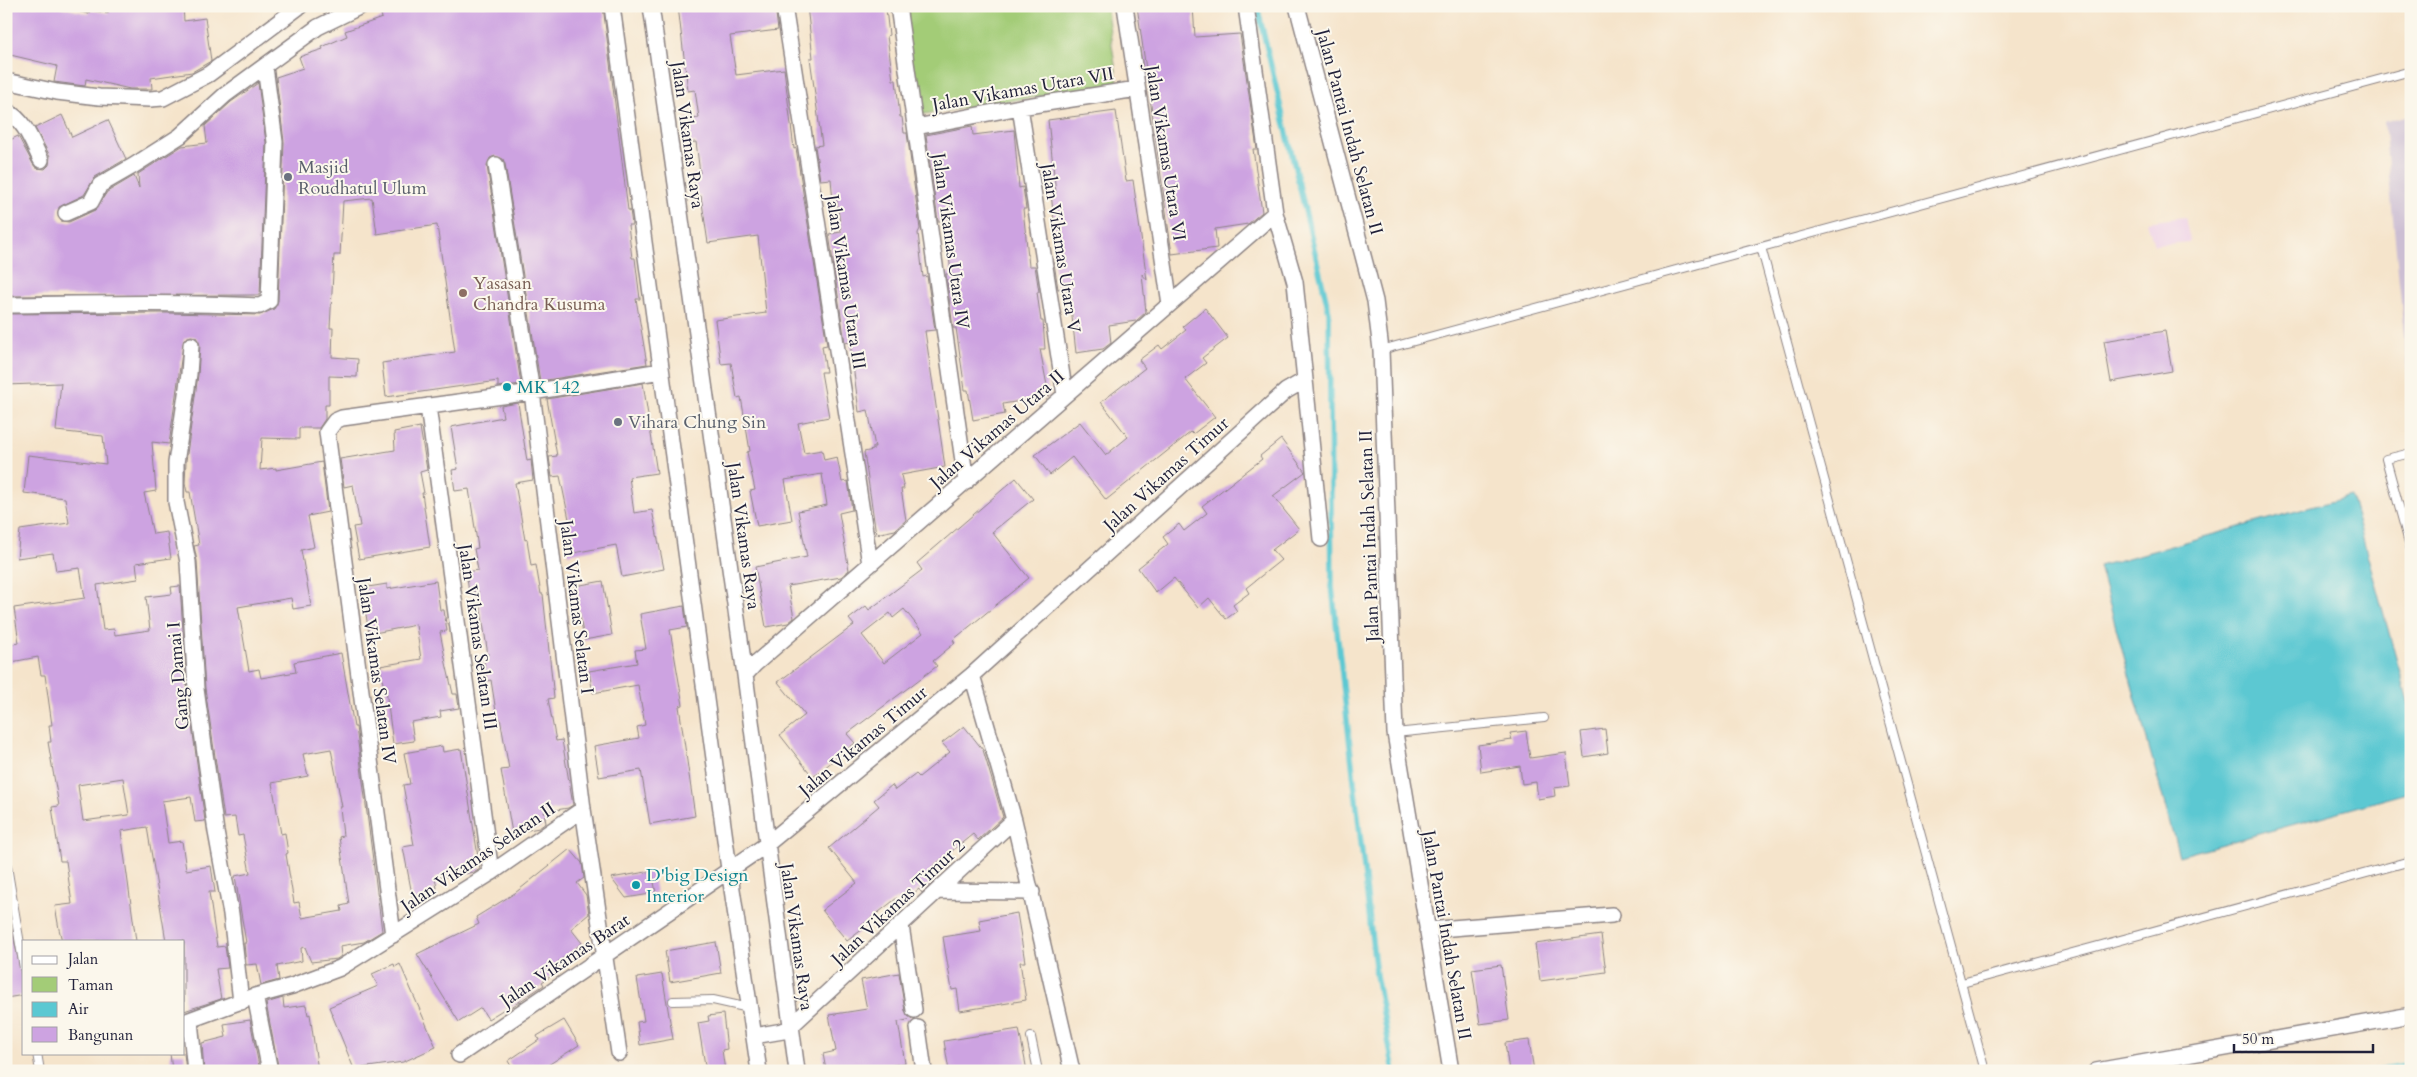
<svg xmlns="http://www.w3.org/2000/svg" width="2417" height="1077" font-family="Cardo,serif">
	<style>
		.built { fill: #eed0e7 }
		.industrial { fill: #ccbed3 }
		.green { fill: #a3cc77; stroke: #627759 }
		.water { fill: #5bc8d2; stroke: #3e7586 }
		.lines { fill: none; stroke-linecap: round; stroke-linejoin: round }
		.stream { stroke: #5bc8d2; stroke-width: 5.5 }
		.building { fill: #cda3e1; fill-rule: evenodd }
		.service-casing { stroke: #8c8383; stroke-width: 10 }
		.minor-casing { stroke: #8c8383; stroke-width: 18 }
		.service { stroke: #fff; stroke-width: 8 }
		.minor { stroke: #fff; stroke-width: 15 }
		.worship-dot { fill: #6b7280; stroke: #fbf7ec; stroke-width: 2 }
		.education-dot { fill: #8d6e63; stroke: #fbf7ec; stroke-width: 2 }
		.culture-dot { fill: #0f9aa8; stroke: #fbf7ec; stroke-width: 2 }
		.labels { text-anchor: middle; stroke-width: 4; stroke-linejoin: round; paint-order: stroke }
		.street-label { font-size: 18px; fill: #22223b; stroke: #fbf7ec }
		.worship-label { font-size: 18px; fill: #5b616d; stroke: #fbf7ec; text-anchor: start }
		.education-label { font-size: 18px; fill: #785e54; stroke: #fbf7ec; text-anchor: start }
		.culture-label { font-size: 18px; fill: #0d838f; stroke: #fbf7ec; text-anchor: start }
	</style>
	<rect width="100%" height="100%" fill="#fbf7ec"/>
	<filter id="ink" filterUnits="userSpaceOnUse"><feTurbulence type="fractalNoise" baseFrequency=".02" numOctaves="2"/><feDisplacementMap in="SourceGraphic" scale="10" xChannelSelector="R" yChannelSelector="G"/><feConvolveMatrix kernelMatrix="1 2 1 2 8 2 1 2 1" color-interpolation-filters="sRGB"/></filter>
	<filter id="wash" filterUnits="userSpaceOnUse"><feTurbulence type="fractalNoise" baseFrequency=".0096" numOctaves="4" result="noise"/><feDisplacementMap in="SourceGraphic" scale="20" xChannelSelector="R" yChannelSelector="G"/><feGaussianBlur stdDeviation="1.12" result="paint"/><feColorMatrix in="noise" values="0 0 0 0 0 0 0 0 0 0 0 0 0 0 0 0 0 1.4 0 .05"/><feComposite in="paint" operator="in"/></filter>
	<g filter="url(#wash)">
		<rect width="100%" height="100%" fill="#f5e4cb"/>
		<path class="built" d="M2185 217 2190 242 2154 245 2147 222Z"/>
		<path class="industrial" d="M2411 114V411L2384 122Z"/>
		<path class="green" d="M901 6H1106L1118 84 918 115Z"/>
		<path class="water" d="M2351 496 2411 712V792L2179 856 2099 566Z"/>
		<g class="lines">
			<path class="stream" d="M1257 6 1329 312 1332 587 1376 975 1394 1071
				M2374 1071 2411 1064"/>
		</g>
		<g id="blocks">
			<path class="building" d="M6 6H56L89 14 90 10 108 13V6H183L184 21 205 18 211 61 192 72 151 78 152 89H130L86 79 85 86 54 82 57 66 6 54Z
				M406 6H603L628 210H630L632 225H628L632 258H635L640 299H636L647 364 540 381 505 164 503 159 495 156 490 158 487 166 521 384 498 387V381L386 397 382 363 455 352 437 225 377 234 372 198 343 201 340 255H334L330 328H333L332 357 358 359 357 377 329 376V405H325V419L319 428H299V439L262 438 260 470 276 468V470L322 462 328 512 308 516 314 547 301 550 311 606 293 609 291 598 238 607 249 671 259 669 261 678 296 672 294 662 341 653 354 727H356L382 931 364 942 340 946 341 956 337 959 311 962 305 947 301 948 302 961 277 966 279 980 261 985 257 964 246 965 244 943H246L235 876 250 873 243 835 238 836 235 817 224 818 205 688 197 561 194 546 199 545 190 492H187L185 483 186 461 198 375 200 345 196 337 191 336 184 339 169 444 152 442 156 491 144 493 153 534 167 532 171 558 136 563 138 579 97 585 103 630 114 629 115 635 150 630 146 597 172 594 171 587 180 586 187 690 205 821 195 822 191 797 162 801 168 843 182 841 186 870 211 866 215 892H209L217 947 225 946 228 968 216 969 221 999 184 1011V941H166L147 827 121 831 136 941H62L59 929 55 906 72 904 66 861H60L52 807 59 806 48 742H51L49 725H52L45 675H41L38 657 6 663V645L19 643 14 608 85 598 80 568 56 571 53 553 17 558 20 530 69 523 65 498 24 493 28 455 106 464 103 436 56 431 61 383 6 385V314L165 313 260 315 274 309 278 301 284 142 276 77 303 68 299 57 323 49 322 47 347 36 345 31 382 18 381 14 407 10ZM331 749 342 807H340L343 836 339 837 349 904 341 906 342 911 302 918 299 902 294 903 286 854 288 853 285 833 281 834 272 783 308 776 303 754ZM123 778 129 815 83 821 78 785Z
				M678 6H775L778 30 730 36 736 75 784 69 794 149 796 148 827 345 822 346 826 372H821L829 417 798 423 804 453 822 450 824 460 837 457 842 482 848 481 852 510 839 513 849 570 841 577 788 586 794 618 788 623 766 627 755 567 807 557 798 511 827 505 822 474 785 480 792 520 757 526 750 491 755 490 747 452 750 451 741 397 737 398 731 363 721 364 715 320 766 313 758 236 708 243 701 196H696L693 173H700L696 142 686 143 684 120 699 118 695 90 688 91Z
				M807 6H883V9H886L889 35 887 36 893 80H896L900 117H902L904 133H907L920 229 918 233 923 277 927 276 935 330 925 331 945 467 901 475 904 489H901L906 520 895 530 876 534 864 452 873 450V447H875L868 410 859 412 850 342 845 343 829 234 841 232 837 201H833L831 179 820 180 815 146 822 145 810 58H813Z
				M1137 6H1193L1195 37 1240 34 1257 149H1253L1262 212 1248 224 1215 229 1217 248 1172 254Z
				M258 83 266 142 260 295 6 296V142L18 136 33 164 36 168 45 169 49 165 50 156 35 128 62 115 72 137 108 120 126 159 95 177 84 195 59 207 58 217 61 221 69 222 95 210 107 192 134 176 139 188 138 174 182 146 207 143 205 126 231 102Z
				M1116 111 1126 181 1133 180 1147 280 1142 274 1146 312 1136 321 1109 325 1111 343 1103 349 1076 353 1070 298H1067L1066 288 1058 289 1054 263H1059L1051 194 1056 193 1048 120Z
				M972 126 973 135 1014 130 1019 188 1023 187 1026 209H1023L1029 266H1035L1039 292H1037L1041 321H1043L1045 349H1040L1049 396 1003 404 1005 414 973 420 968 390H965L956 328H953L946 274 951 273 945 221H938L926 135Z
				M1205 308 1228 338 1202 358 1206 363 1185 379 1215 417 1193 434 1191 432 1106 500 1072 457 1050 475 1035 455 1080 422 1106 455 1128 437 1101 402 1145 368 1139 360 1159 345 1162 349 1186 330 1183 326Z
				M2165 331 2172 371 2111 382 2104 341Z
				M643 383 657 473 629 477 634 513 652 510 664 569 622 577 616 545 568 554 563 525 570 524 560 476 552 477 549 457 557 456 547 399Z
				M518 403 527 461 531 460 533 480 515 483 525 540 527 539 531 566 536 565 541 594H543L554 698 548 699 556 741 562 740 573 805 568 808 544 812 546 823 539 828 512 833 501 770 509 769 500 718H497L491 680 487 681 483 656 488 655 478 591 469 592 466 572 478 570 474 549 478 548 469 489 455 491 452 470 458 469 451 427 503 417 501 406Z
				M420 427 427 470 420 472 424 493H422L430 547 359 559 353 527 360 526 353 485 344 487 340 459 395 450 394 432Z
				M1281 439 1305 472 1273 496 1299 529 1272 550 1281 560 1246 588 1249 593 1233 605 1237 611 1226 619 1209 598 1198 608 1174 578 1156 593 1138 568 1168 544 1163 537 1179 524 1184 531 1207 513 1202 506 1262 459 1260 456Z
				M1016 478 1033 499 992 532 1029 578 953 640 955 643 933 661 937 666 847 734 855 743 813 777 780 735 805 715 778 682 854 625 849 619 866 606 869 610 922 570 917 563ZM904 609 923 633 884 663 862 635 890 613 893 618Z
				M436 581 440 610H444L447 631 440 632 446 663 453 694H457L459 708 440 711 441 717 411 722 414 741 393 744 386 690H384L380 666 421 659 416 625 369 634 362 588 387 584V589Z
				M603 581 612 635 584 640 575 586Z
				M684 606 687 627 670 630 683 705 679 706 695 816 650 824 641 770 599 777 594 746 639 738 637 727 645 725 638 685 593 693 589 671 637 663 635 650 646 649 640 614Z
				M964 726 983 750 1003 817 978 840 973 834 932 867 939 876 922 893 919 889 901 903 897 898 861 926 863 929 847 941 822 910 857 883 829 848 879 806 874 800 892 785 895 790 916 774 919 777 950 752 942 743Z
				M1605 729 1608 753 1584 757 1581 732Z
				M1526 731 1530 758 1566 753 1570 786 1554 788 1555 796 1538 799 1536 782 1522 784 1520 766 1481 772 1478 745 1512 740 1510 733Z
				M442 746 443 752 461 749 480 869 475 872 435 878 437 888H433L435 897 415 910 403 847 414 845 403 785 410 784 404 753Z
				M570 849 582 863 584 878 577 883 586 895 589 914 571 929 582 943 557 963 561 970 542 982 544 985 510 1008 509 1006 488 1019 481 1008 459 1022 417 954 479 924 476 917 515 893Z
				M652 871 656 893 626 898 611 878Z
				M1017 913 1025 962H1020L1026 1000 960 1011 957 989 952 990 943 937 981 931 979 920Z
				M6 929H12L24 989V995L6 998Z
				M1601 935 1606 972 1540 981 1535 944Z
				M716 942 721 973 670 982 665 951Z
				M394 964 395 967 400 964 436 1047 403 1062 354 1069 329 1007 378 986 372 974Z
				M1501 965 1509 1020 1480 1024 1472 969Z
				M899 973 905 1011 912 1019 898 1022 905 1063 859 1071H854L853 1065 826 1070 823 1054 836 1051 829 1015 867 1009 861 980Z
				M662 974 673 1039 640 1045 637 1022 644 1021 637 978Z
				M283 998 284 1008 306 1005 308 1015 310 1014 318 1071H279L266 1003Z
				M723 1014 727 1049 722 1050 725 1071H706L698 1023 709 1021 708 1016Z
				M250 1020 260 1071H204L202 1043 226 1037 224 1024Z
				M564 1020 579 1045 539 1071H514L508 1061 539 1040 537 1036Z
				M1019 1029 1027 1071H949L944 1041Z
				M1529 1040 1534 1071H1509L1505 1043Z
				M170 1053H184L186 1071H172Z"/>
		</g>
	</g>
	<g filter="url(#ink)">
		<use href="#blocks" fill-opacity="0" stroke="#8c8383" stroke-width="1"/>
		<g class="lines">
			<defs>
				<path id="service" d="M1761 247 1985 1071
					M1381 350 2411 71
					M2411 453 2386 459 2411 550
					M1395 733 1544 718
					M6 860 24 968
					M1962 983 2411 861
					M673 1001 713 1000 749 1008
					M1031 1037 1038 1071
					M37 1053 40 1071"/>
				<path id="minor" d="M612 6 729 869 759 1071
					M651 6 745 675 797 1071
					M784 6 870 564
					M898 6 966 482
					M1125 6 1170 304
					M1297 6 1375 301 1381 350 1395 733 1451 1071
					M6 81 57 92 99 97 150 99 163 98 209 74 300 6
					M1020 107 1065 395
					M6 111C25 120 32 142 41 160
					M916 127 1020 107 1137 89
					M496 165 532 392 583 809 619 1053
					M66 213 91 202 100 185 133 166 180 136 225 95 318 27 361 6
					M6 305C91 304 175 302 260 306L269 301 275 142 265 67
					M191 345 189 374 176 463V502L188 562 196 689 216 832 231 914 241 1002
					M1305 380 1321 539
					M428 406 491 873
					M745 675 755 664 1275 213
					M972 675 1014 820 1072 1071
					M939 891 1032 892
					M901 926 914 1010
					M1427 930 1612 915
					M393 935 327 432 335 421 342 418 532 392 661 371
					M255 996 270 1071
					M190 1021 195 1071
					M184 1022 255 996 292 986 340 968 491 873 583 809
					M918 1028 924 1071
					M754 1036 783 1031 791 1026 1014 820
					M459 1055 766 845 972 675 1286 391 1305 380 1295 282 1275 213 1246 6
					M2096 1071 2411 1015"/>
			</defs>
			<use href="#service" class="service-casing"/>
			<use href="#minor" class="minor-casing"/>
			<use href="#service" class="service"/>
			<use href="#minor" class="minor"/>
		</g>
	</g>
	<g class="worship-dot">
		<circle cx="288" cy="177" r="5"/>
		<circle cx="618" cy="422" r="5"/>
	</g>
	<circle class="education-dot" cx="463" cy="293" r="5"/>
	<g class="culture-dot">
		<circle cx="507" cy="387" r="5"/>
		<circle cx="636" cy="885" r="5"/>
	</g>
	<g class="labels">
		<g class="street-label">
			<text transform="translate(1023 89) rotate(-10)" y="6">Jalan Vikamas Utara VII</text>
			<text transform="translate(1350 132) rotate(75)" y="6">Jalan Pantai Indah Selatan II</text>
			<text transform="translate(688 135) rotate(82)" y="6">Jalan Vikamas Raya</text>
			<text transform="translate(1166 153) rotate(81)" y="6">Jalan Vikamas Utara VI</text>
			<text transform="translate(951 241) rotate(82)" y="6">Jalan Vikamas Utara IV</text>
			<text transform="translate(1061 248) rotate(81)" y="6">Jalan Vikamas Utara V</text>
			<text transform="translate(846 282) rotate(81)" y="6">Jalan Vikamas Utara III</text>
			<text transform="translate(997 429) rotate(-41)" y="6">Jalan Vikamas Utara II</text>
			<text transform="translate(1166 474) rotate(-42)" y="6">Jalan Vikamas Timur</text>
			<text transform="translate(744 536) rotate(82)" y="6">Jalan Vikamas Raya</text>
			<text transform="translate(1369 536) rotate(-92)" y="6">Jalan Pantai Indah Selatan II</text>
			<text transform="translate(577 607) rotate(83)" y="6">Jalan Vikamas Selatan I</text>
			<text transform="translate(478 637) rotate(82)" y="6">Jalan Vikamas Selatan III</text>
			<text transform="translate(377 671) rotate(82)" y="6">Jalan Vikamas Selatan IV</text>
			<text transform="translate(178 676) rotate(-95)" y="6">Gang Damai I</text>
			<text transform="translate(863 741) rotate(-40)" y="6">Jalan Vikamas Timur</text>
			<text transform="translate(478 857) rotate(-34)" y="6">Jalan Vikamas Selatan II</text>
			<text transform="translate(898 902) rotate(-43)" y="6">Jalan Vikamas Timur 2</text>
			<text transform="translate(1447 935) rotate(80)" y="6">Jalan Pantai Indah Selatan II</text>
			<text transform="translate(797 937) rotate(82)" y="6">Jalan Vikamas Raya</text>
			<text transform="translate(565 960) rotate(-34)" y="6">Jalan Vikamas Barat</text>
		</g>
		<g class="worship-label">
			<text x="298" y="173">Masjid<tspan x="298" dy="21">Roudhatul Ulum</tspan></text>
			<text x="628" y="428">Vihara Chung Sin</text>
		</g>
		<g class="education-label">
			<text x="473" y="289">Yasasan<tspan x="473" dy="21">Chandra Kusuma</tspan></text>
		</g>
		<g class="culture-label">
			<text x="517" y="393">MK 142</text>
			<text x="646" y="881">D'big Design<tspan x="646" dy="21">Interior</tspan></text>
		</g>
	</g>
	<rect width="2417" height="1077" fill="none" stroke="#fbf7ec" stroke-width="25"/>
	<rect x="22" y="940" width="162" height="115" fill="#fbf7ec" stroke="#a4a2a5"/>
	<rect x="32" y="956" width="25" height="8" fill="#ffffff" stroke="#a4a2a5"/>
	<text x="68" y="964" font-size="15" fill="#22223b">Jalan</text>
	<rect x="32" y="977" width="25" height="15" fill="#a3cc77" stroke="#a4a2a5"/>
	<text x="68" y="990" font-size="15" fill="#22223b">Taman</text>
	<rect x="32" y="1002" width="25" height="15" fill="#5bc8d2" stroke="#a4a2a5"/>
	<text x="68" y="1014" font-size="15" fill="#22223b">Air</text>
	<rect x="32" y="1027" width="25" height="15" fill="#cda3e1" stroke="#a4a2a5"/>
	<text x="68" y="1040" font-size="15" fill="#22223b">Bangunan</text>
	<path d="M2234 1044v8h139v-8" fill="none" stroke="#22223b" stroke-width="2.5"/>
	<text x="2242" y="1044" font-size="15" fill="#22223b" stroke="#fbf7ec" stroke-width="4" paint-order="stroke">50 m</text>
</svg>
